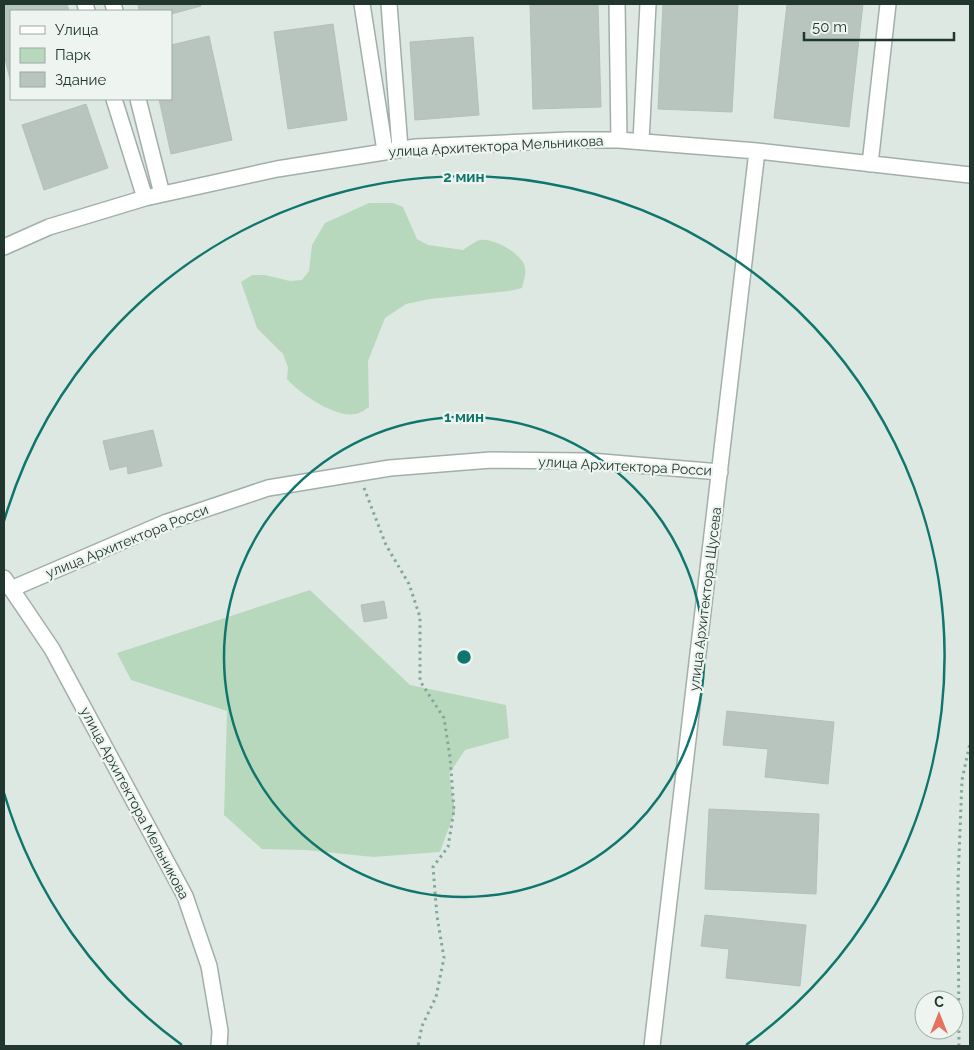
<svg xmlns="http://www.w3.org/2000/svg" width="974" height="1050" font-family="Raleway,sans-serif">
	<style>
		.green { fill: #b8d8bd }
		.building { fill: #b7c5be; stroke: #b1c1b9 }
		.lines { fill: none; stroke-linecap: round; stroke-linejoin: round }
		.minor-casing { stroke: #a2afa9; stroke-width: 18 }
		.path { stroke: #81a998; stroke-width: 3; stroke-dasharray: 2.5 4; stroke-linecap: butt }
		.minor { stroke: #fff; stroke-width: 15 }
		.ring { fill: none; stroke: #0f766e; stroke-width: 2.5 }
		.labels { text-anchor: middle; stroke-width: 4.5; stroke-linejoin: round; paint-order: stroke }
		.street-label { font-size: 14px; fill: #21362e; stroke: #eef5f1 }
		.centre { fill: #0f766e; stroke: #eef5f1; stroke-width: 2.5 }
		.ring-label { font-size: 15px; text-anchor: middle; font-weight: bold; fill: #0f766e; stroke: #eef5f1; stroke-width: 4.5; stroke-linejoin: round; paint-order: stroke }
	</style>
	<rect width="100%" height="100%" fill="#dee8e3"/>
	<path class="green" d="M369 203H393L403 207 417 239 428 245 463 250C469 246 474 242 480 240 494 238 518 252 524 264 527 272 524 280 522 288L509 291 430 299 406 304 385 318 368 361 369 407C366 409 362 412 359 413 339 421 300 394 287 379L288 367 283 354 257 328 241 282 252 275H265L290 281 302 280 309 271 312 245 325 223Z
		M310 590 410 685 506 705 509 738 465 750 449 774 455 811 440 852 373 857 306 850 262 849 224 815 227 711 131 680 117 653Z"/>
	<path class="building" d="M4 4H67L69 11H11V83L4 55Z
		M138 4H200L201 6 171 14V11H139Z
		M530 4H598L601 107 533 109Z
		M663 4H738L732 112 658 109Z
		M787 4H863L849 127 774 118Z
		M333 24 347 120 288 129 274 32Z
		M209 36 232 140 171 154 159 99H171V45Z
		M473 37 479 115 415 120 410 42Z
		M86 104 108 168 44 190 22 125Z
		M153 430 162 466 128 474 127 466 110 470 103 441Z
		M384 601 387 618 364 622 361 605Z
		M727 711 834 722 828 784 765 777 768 749 723 745Z
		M709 809 819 814 816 894 705 889Z
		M705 915 806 925 800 986 726 978 729 949 701 946Z"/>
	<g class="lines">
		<defs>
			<path id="minor" d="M85 4 87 11
				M113 4 115 11
				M362 4 385 151
				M389 4 400 148
				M617 4 619 140
				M114 99 145 198
				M138 99 162 194
				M641 141 648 4
				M870 164 888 4
				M4 247 49 227 145 198 277 169 416 147 569 140H619L757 151 970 175
				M4 578 52 649 185 896 209 966 220 1031 219 1046
				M11 589 167 522 268 488 390 468 491 460 590 461 720 472
				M652 1046 757 151"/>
		</defs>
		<use href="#minor" class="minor-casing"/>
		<path class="path" d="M364 488 386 545 409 584 420 617V681L444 718 450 757 454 810 448 847 433 867 437 916 444 958 436 997 422 1026 418 1046
			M959 1046 958 881 962 780 970 743"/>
		<use href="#minor" class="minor"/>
	</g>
	<g class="ring">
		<circle cx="464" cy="657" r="240"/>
		<path d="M182 1045A480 480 0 0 1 4 793M4 521A480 480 0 1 1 746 1045"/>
	</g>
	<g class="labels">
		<g class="street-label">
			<text transform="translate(496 146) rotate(-3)" y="5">улица Архитектора Мельникова</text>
			<text transform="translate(625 466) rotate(3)" y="5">улица Архитектора Росси</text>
			<text transform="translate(127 541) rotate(-22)" y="5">улица Архитектора Росси</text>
			<text transform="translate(705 599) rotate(-83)" y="5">улица Архитектора Щусева</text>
			<text transform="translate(135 803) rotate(62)" y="5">улица Архитектора Мельникова</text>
		</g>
	</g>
	<circle cx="464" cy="657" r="8" class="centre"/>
	<g class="ring-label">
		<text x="464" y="182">2 мин</text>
		<text x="464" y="422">1 мин</text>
	</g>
	<rect width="974" height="1050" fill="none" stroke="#21362e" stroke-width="10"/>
	<rect x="10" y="10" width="162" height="90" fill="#eef5f1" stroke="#9ca9a3"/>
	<rect x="20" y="26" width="25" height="8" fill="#ffffff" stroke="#9ca9a3"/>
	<text x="55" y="35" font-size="15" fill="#21362e">Улица</text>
	<rect x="20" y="48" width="25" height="15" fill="#b8d8bd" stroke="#9ca9a3"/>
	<text x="55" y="60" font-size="15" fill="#21362e">Парк</text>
	<rect x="20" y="72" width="25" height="15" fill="#b7c5be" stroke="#9ca9a3"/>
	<text x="55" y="85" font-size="15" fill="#21362e">Здание</text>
	<g transform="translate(939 1015)"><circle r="24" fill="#eef5f1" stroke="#9ca9a3"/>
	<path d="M0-4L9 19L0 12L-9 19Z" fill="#e5715f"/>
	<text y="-8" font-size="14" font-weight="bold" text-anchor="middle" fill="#21362e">С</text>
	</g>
	<path d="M804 32v8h150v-8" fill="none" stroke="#21362e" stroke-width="2.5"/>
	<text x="812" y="32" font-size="15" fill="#21362e" stroke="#eef5f1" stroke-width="4" paint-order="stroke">50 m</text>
</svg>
